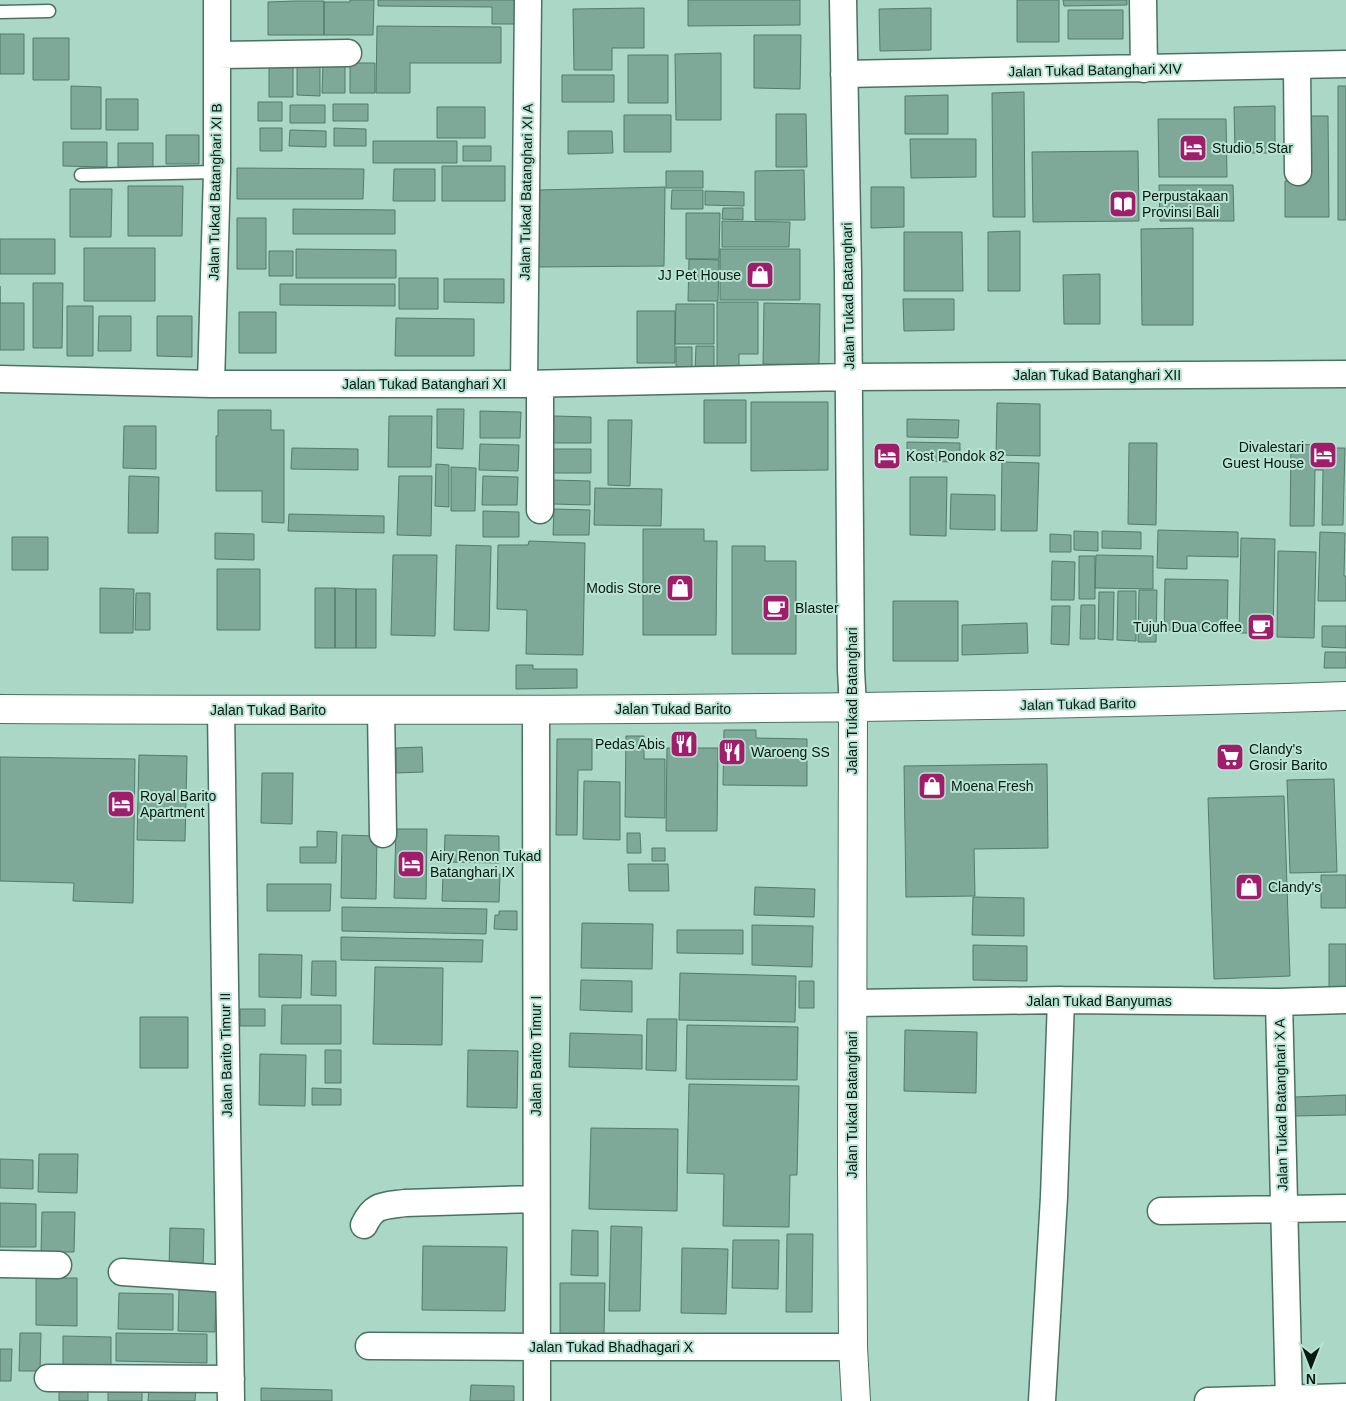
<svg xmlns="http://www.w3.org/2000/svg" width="1346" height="1401" font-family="Arial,sans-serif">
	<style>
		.building { fill: #7ea898; stroke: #537b6c }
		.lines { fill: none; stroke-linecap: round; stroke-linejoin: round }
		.lane-casing { stroke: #4a7263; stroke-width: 15 }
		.street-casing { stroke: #4a7263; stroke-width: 29 }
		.secondary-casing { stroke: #4a7263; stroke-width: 30 }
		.lane { stroke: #fff; stroke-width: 12 }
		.street { stroke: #fff; stroke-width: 26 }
		.secondary { stroke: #fff; stroke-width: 28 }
		.labels { text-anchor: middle; stroke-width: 4; stroke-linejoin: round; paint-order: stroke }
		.street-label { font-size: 14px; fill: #081813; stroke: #b8e4d3 }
		.poi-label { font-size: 14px; fill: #081813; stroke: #b8e4d3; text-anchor: start }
	</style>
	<rect width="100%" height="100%" fill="#abd7c6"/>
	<path class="building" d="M350 0H374L373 35H324V2H350Z
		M378 0H516V24H492V7L378 6Z
		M688 0H800V25L688 26Z
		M1017 0H1059V42H1017Z
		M1063 0H1127V5L1064 6Z
		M296 1H324V35H268V2Z
		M644 8V48H612V70H574L573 9Z
		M931 8V50L880 51 879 9Z
		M1068 10H1123V39H1068Z
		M377 26 501 27V63H410V93H376Z
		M0 34H24V74H0Z
		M754 35H801L800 89 754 88Z
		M33 38H69V80H33Z
		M721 53V120H676L675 54Z
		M628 55H668V103H628Z
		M323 63H345V93H322Z
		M350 63H375V93H350Z
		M269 67H293V97H269Z
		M297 67H320V96L297 95Z
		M562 75H614V102H562Z
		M71 86 101 87V129H71Z
		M1338 86H1346V220H1338Z
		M1024 92 1025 217H993L992 93Z
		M948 95V134H905V96Z
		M106 99H138V130H106Z
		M258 102H282V121H258Z
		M333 104H368V121H333Z
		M290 105H325V123H290Z
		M1275 106V153H1235L1234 107Z
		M437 107H485V138H437Z
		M776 114H806L807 167H776Z
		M624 115H671V152H624Z
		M1302 116H1328L1329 217H1285V181H1303Z
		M1158 119H1226L1227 177H1159Z
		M260 128H282V151H260Z
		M334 128 366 129V146H334Z
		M290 130 326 131V147L289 146Z
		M568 131H612L613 153 568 154Z
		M166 135H199V164H166Z
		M910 139H976V177L911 178Z
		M373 141H457V163H373Z
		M63 142H107V167L63 166Z
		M118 143H153V168H118Z
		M463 146H491V161H463Z
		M1138 151 1139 221 1033 222 1032 152Z
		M442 166H505V201H442Z
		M237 168 364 169 363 199H237Z
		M394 169H435V201H393Z
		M804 170 805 220H755V171Z
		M666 171H703V188H666Z
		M1159 185H1233L1234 221H1160Z
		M128 186H183L182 236H128Z
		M665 187 664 266 537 267 538 190Z
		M871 187H904V227L871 228Z
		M70 189H112L111 237H70Z
		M672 190H703V209H671Z
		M705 191 744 192V206L705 205Z
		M723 208H743V220L722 219Z
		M293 209 395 210V234H293Z
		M686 213H720L719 259H686Z
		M237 218H266V269H237Z
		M722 221 790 222 789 247H722Z
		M1193 228V325H1142L1141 229Z
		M1020 231V291H988V232Z
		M904 232H962L963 291H904Z
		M0 239H55V274H0Z
		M84 248H155V301H84Z
		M296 249 396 250V278H296Z
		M720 249H800V300H720Z
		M269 251H293V276H269Z
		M689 259 719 260 718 301H688Z
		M1100 274V324H1064L1063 275Z
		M399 278H438V309H399Z
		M444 279H504V303L444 302Z
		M33 283H63L62 348H33Z
		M280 284H395V306L280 305Z
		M0 286V303H24V350H0Z
		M903 299H954V330L904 331Z
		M717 302H758V354H739V367H717Z
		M764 303 820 304 819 365 763 364Z
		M676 304H714V344H675Z
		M67 306H93V356H67Z
		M637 311H675V363H637Z
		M239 312H276V353H239Z
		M99 316H131V351H98Z
		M157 316H192V357L157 356Z
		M396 318 474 319V356H395Z
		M696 346H714V372H695Z
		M676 347H692V367H676Z
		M704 400H746V443H704Z
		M751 402H828V470L751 471Z
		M997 403 1040 404V456L996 455Z
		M437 409H464L463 449 437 448Z
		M218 410H271V430H284V523L262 522V491H216V436H218Z
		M480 411 521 412 520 438H480Z
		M389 416H432L431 467H388Z
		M554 416 591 417V443H553Z
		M907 419 959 420 958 438 907 437Z
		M608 420H632L630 486 608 485Z
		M124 426H156V469L123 468Z
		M907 442 960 443V462L907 461Z
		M1129 443H1157L1156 525 1128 524Z
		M480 444 519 445 518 471 479 470Z
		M1291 444 1316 445V455H1323V448H1345L1343 525H1322L1323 470H1315L1314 526H1290Z
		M292 448 358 449V470L291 469Z
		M553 449H591V473H553Z
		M1002 462 1039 463 1037 531H1001Z
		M436 464 449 465V507L435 506Z
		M451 467 476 468 475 511H451Z
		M129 476 159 477 158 533H128Z
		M399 476H432L431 536 397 535Z
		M483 476 518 477 517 505H482Z
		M910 477H947L946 536 910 535Z
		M553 480 590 481V505L553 504Z
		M595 488 662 489 661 526 594 525Z
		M951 494 995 495V530L950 529Z
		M554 509 590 510 589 535H553Z
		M483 511 519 512V537H483Z
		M289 514 384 516V533L288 531Z
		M643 529H704V541H717L716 635H643Z
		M1158 530 1238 532V557L1187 556V569L1157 568Z
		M1074 531 1098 532V551L1074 550Z
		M1102 531 1141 532V549L1102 548Z
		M1320 532 1345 533 1344 576H1346V601H1318Z
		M215 533 254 534V560L215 559Z
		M1050 534 1071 535V552H1050Z
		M12 537H48V570H12Z
		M1241 538 1275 539 1273 633H1239Z
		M529 541 585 543 583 655 526 654 527 610 497 609 498 545H528Z
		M456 545 491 546 489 631 454 630Z
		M732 546H765V561H796V654H732Z
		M1278 551 1316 552 1314 638 1277 637Z
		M393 555H437L435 636 391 635Z
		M1096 555 1153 556V589L1095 588Z
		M1079 556H1095V599H1079Z
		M1052 561 1075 562 1074 600H1051Z
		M217 569H260V630H217Z
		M1165 579 1228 580 1227 631 1164 630Z
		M100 588 134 589 133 633H100Z
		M315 588H335V648H315Z
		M335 588 356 589V648H335Z
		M356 589H376V648H356Z
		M1139 590H1157L1156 642H1138Z
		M1118 591H1136V641L1117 640Z
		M1099 592H1114L1113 640 1098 639Z
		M136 593H150V630H135Z
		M893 601H958V661H893Z
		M1081 605H1095V639H1080Z
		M1052 606H1070L1069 645 1051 644Z
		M1027 623 1028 653 962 655V625Z
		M1322 626H1346V648L1322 647Z
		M1325 652H1346V668H1324Z
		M516 665H533V669H577V688L516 689Z
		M724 730H756V738L807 739V786L723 785Z
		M626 736H644V759H665V818L625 817Z
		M557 739H592V770H578L577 835H556Z
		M422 747 423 772 396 773V748Z
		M667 748H718L717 831H666Z
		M139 755 187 756 185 841 137 840Z
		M0 757 135 759 133 903 73 901 74 883 0 881Z
		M1047 764 1048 848 974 849 975 896 906 897 904 766Z
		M262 773H293L292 824 261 823Z
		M1334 779 1337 872 1290 873 1287 780Z
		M584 781 620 782V840L583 839Z
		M1284 796 1290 976 1214 979 1208 798Z
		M396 829H427L426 899 394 898Z
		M317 831 337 832 336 863H300V847H317Z
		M627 833H640L641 853H627Z
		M342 835 377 836 376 899 341 898Z
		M445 835 499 836V863L444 862Z
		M652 848H665V861H652Z
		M628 864H668L669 891H629Z
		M443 873 500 874 499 902 442 901Z
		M1321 875H1346V908H1321Z
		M267 884H331L330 911H267Z
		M755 887 815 889 814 917 754 915Z
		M973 897 1024 898V936L972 935Z
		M342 907 487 909 486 934 342 931Z
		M499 911H517V930L494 929 495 915H499Z
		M582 923 653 924 652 969 581 968Z
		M752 925 813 926 812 967 752 965Z
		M677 930H743V954L677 953Z
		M341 937 483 940 482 962 341 960Z
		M1329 944H1346V987H1329Z
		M973 945 1027 946V981L973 980Z
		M259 954 302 955 301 998 259 997Z
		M312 961H336V996L311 995Z
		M375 967 443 968 442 1045 373 1044Z
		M680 973 796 976 795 1022 679 1020Z
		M581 980 632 981V1012L580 1010Z
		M799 981H814V1008H799Z
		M282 1005H341V1044H281Z
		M240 1009H265V1026H240Z
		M140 1017H188V1068H140Z
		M647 1019H677L676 1071 646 1070Z
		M687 1025 798 1027 797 1080 686 1079Z
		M905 1030 977 1032 976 1093 904 1091Z
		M570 1033 642 1035V1069L569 1067Z
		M325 1050H341V1083H325Z
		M468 1050 518 1051 517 1108 467 1107Z
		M260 1054 306 1055 305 1106 259 1105Z
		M689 1084 799 1086 797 1175H790L789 1227 723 1226 724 1174 687 1173Z
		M312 1088 341 1089V1105H312Z
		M1346 1095V1115L1295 1116V1097Z
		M591 1128 678 1129 677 1211 589 1209Z
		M39 1154H78L77 1193 38 1192Z
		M0 1159 33 1160V1189L0 1188Z
		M0 1203 36 1204V1247H0Z
		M42 1212H75L74 1252H41Z
		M611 1226 642 1227 640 1311H609Z
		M170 1228 204 1229 203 1270 169 1269Z
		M572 1230 598 1231V1276L571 1275Z
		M787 1234H813L812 1312H786Z
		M733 1240H779L778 1289 732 1288Z
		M423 1246 507 1247 505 1311 422 1310Z
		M682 1248 728 1249 726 1314 681 1313Z
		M36 1278H77V1326L36 1325Z
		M560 1283H605L604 1335 560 1334Z
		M179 1289 216 1290 215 1332 178 1331Z
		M119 1293 173 1294V1330L118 1329Z
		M20 1333H41L40 1371H19Z
		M116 1333 207 1334V1363L116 1361Z
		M63 1336 111 1337V1366L63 1365Z
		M0 1349H12L11 1381H0Z
		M149 1385 196 1386 195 1401H148Z
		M471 1385 514 1386V1401H470Z
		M108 1387H142V1401H108Z
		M59 1388 88 1389V1401H59Z
		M261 1388 332 1390V1401H261Z"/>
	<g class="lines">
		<defs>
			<path id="lane" d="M0 12 49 11
				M81 175 217 172"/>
			<path id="street" d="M843 0 848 273 851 670 853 708
				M1143 0 1144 69
				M217 55 348 53
				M1297 66 1298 172
				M844 74 1346 64
				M0 379 211 384H524L848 377 1346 374
				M211 384 217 172V0
				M524 384 528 0
				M540 384V510
				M221 710 231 1401
				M381 710 383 834
				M536 710 537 1401
				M1279 1002 1289 1400
				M853 1003 1061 1000 1279 1002 1346 1000
				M1161 1211 1346 1208
				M364 1225C374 1204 383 1206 405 1203L536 1199
				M0 1264 58 1265
				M122 1272 229 1279
				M369 1346 536 1347H853
				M48 1378 231 1379
				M1042 1401 1054 1197 1061 1000
				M1208 1401 1346 1397"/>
			<path id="secondary" d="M853 708 852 1160 853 1347 856 1401
				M0 709C449 711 897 711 1346 696"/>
		</defs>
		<use href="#lane" class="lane-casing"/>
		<use href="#street" class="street-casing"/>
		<use href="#secondary" class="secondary-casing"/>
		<use href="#lane" class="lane"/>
		<use href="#street" class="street"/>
		<use href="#secondary" class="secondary"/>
	</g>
	<defs>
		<symbol id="hotel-square" viewBox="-11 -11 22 22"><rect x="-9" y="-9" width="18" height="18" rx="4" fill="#a11d6c" stroke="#b8e4d3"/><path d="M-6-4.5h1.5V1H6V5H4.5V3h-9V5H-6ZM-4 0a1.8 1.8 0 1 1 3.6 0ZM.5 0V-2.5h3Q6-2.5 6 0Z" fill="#fff"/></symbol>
		<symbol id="library-square" viewBox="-11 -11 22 22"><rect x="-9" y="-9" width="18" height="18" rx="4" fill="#a11d6c" stroke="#b8e4d3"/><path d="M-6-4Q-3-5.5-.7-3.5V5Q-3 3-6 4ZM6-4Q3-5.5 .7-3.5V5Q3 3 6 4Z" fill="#fff"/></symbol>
		<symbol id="shop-square" viewBox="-11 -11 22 22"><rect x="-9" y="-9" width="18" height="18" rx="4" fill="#a11d6c" stroke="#b8e4d3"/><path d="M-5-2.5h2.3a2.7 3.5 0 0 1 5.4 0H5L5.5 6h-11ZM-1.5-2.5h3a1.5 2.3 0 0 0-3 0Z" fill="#fff"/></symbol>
		<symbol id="cafe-square" viewBox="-11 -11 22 22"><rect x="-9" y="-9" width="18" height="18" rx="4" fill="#a11d6c" stroke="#b8e4d3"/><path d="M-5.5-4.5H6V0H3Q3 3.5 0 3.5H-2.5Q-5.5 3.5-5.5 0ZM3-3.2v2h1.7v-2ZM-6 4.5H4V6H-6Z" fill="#fff"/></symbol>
		<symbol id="restaurant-square" viewBox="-11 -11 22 22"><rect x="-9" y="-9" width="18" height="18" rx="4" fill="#a11d6c" stroke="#b8e4d3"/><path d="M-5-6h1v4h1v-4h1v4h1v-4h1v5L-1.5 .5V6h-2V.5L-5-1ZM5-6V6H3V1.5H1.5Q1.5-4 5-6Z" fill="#fff"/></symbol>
		<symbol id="supermarket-square" viewBox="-11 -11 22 22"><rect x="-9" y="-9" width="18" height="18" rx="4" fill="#a11d6c" stroke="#b8e4d3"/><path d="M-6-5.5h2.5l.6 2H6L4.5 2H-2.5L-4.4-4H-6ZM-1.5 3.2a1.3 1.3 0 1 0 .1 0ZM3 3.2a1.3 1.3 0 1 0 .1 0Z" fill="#fff"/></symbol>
	</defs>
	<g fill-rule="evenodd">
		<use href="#hotel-square" x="1177" y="132" width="32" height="32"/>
		<use href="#library-square" x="1107" y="188" width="32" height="32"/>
		<use href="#shop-square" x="744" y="259" width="32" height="32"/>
		<use href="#hotel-square" x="1307" y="439" width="32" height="32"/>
		<use href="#hotel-square" x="871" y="440" width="32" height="32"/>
		<use href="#shop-square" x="664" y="572" width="32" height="32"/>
		<use href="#cafe-square" x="760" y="592" width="32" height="32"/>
		<use href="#cafe-square" x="1245" y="611" width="32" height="32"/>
		<use href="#restaurant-square" x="668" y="728" width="32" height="32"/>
		<use href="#restaurant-square" x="716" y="736" width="32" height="32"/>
		<use href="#supermarket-square" x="1214" y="741" width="32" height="32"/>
		<use href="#shop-square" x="916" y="770" width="32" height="32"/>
		<use href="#hotel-square" x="105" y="788" width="32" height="32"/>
		<use href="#hotel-square" x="395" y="848" width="32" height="32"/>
		<use href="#shop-square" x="1233" y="871" width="32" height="32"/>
	</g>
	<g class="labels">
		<g class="street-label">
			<text transform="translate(1095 70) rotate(-1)" y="5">Jalan Tukad Batanghari XIV</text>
			<text transform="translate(215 192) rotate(-89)" y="5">Jalan Tukad Batanghari XI B</text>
			<text transform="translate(526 192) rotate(-89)" y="5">Jalan Tukad Batanghari XI A</text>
			<text transform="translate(848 296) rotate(-91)" y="5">Jalan Tukad Batanghari</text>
			<text x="1097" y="380">Jalan Tukad Batanghari XII</text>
			<text x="424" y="389">Jalan Tukad Batanghari XI</text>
			<text transform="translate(852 701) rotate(-90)" y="5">Jalan Tukad Batanghari</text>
			<text transform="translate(1078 704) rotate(-1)" y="5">Jalan Tukad Barito</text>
			<text x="673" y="714">Jalan Tukad Barito</text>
			<text x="268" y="715">Jalan Tukad Barito</text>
			<text x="1099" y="1006">Jalan Tukad Banyumas</text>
			<text transform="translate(226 1055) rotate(-91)" y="5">Jalan Barito Timur II</text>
			<text transform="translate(536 1056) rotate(-90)" y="5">Jalan Barito Timur I</text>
			<text transform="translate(852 1105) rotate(-90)" y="5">Jalan Tukad Batanghari</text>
			<text transform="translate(1281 1105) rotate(-91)" y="5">Jalan Tukad Batanghari X A</text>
			<text x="611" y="1352">Jalan Tukad Bhadhagari X</text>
		</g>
		<g class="poi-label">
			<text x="1212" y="153">Studio 5 Star</text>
			<text x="1142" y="201">Perpustakaan<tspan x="1142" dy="16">Provinsi Bali</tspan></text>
			<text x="741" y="280" text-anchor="end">JJ Pet House</text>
			<text x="1304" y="452" text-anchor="end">Divalestari<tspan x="1304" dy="16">Guest House</tspan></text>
			<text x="906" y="461">Kost Pondok 82</text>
			<text x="661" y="593" text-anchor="end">Modis Store</text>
			<text x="795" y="613">Blaster</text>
			<text x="1242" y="632" text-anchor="end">Tujuh Dua Coffee</text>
			<text x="665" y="749" text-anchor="end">Pedas Abis</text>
			<text x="1249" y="754">Clandy's<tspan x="1249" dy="16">Grosir Barito</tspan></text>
			<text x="751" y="757">Waroeng SS</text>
			<text x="951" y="791">Moena Fresh</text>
			<text x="140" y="801">Royal Barito<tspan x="140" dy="16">Apartment</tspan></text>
			<text x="430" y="861">Airy Renon Tukad<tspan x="430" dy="16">Batanghari IX</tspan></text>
			<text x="1268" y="892">Clandy's</text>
		</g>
	</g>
	<g transform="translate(1311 1366) rotate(180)" stroke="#b8e4d3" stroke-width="4" paint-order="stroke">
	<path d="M0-4L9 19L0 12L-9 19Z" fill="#081813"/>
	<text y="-8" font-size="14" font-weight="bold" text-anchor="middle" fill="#081813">N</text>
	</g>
</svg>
